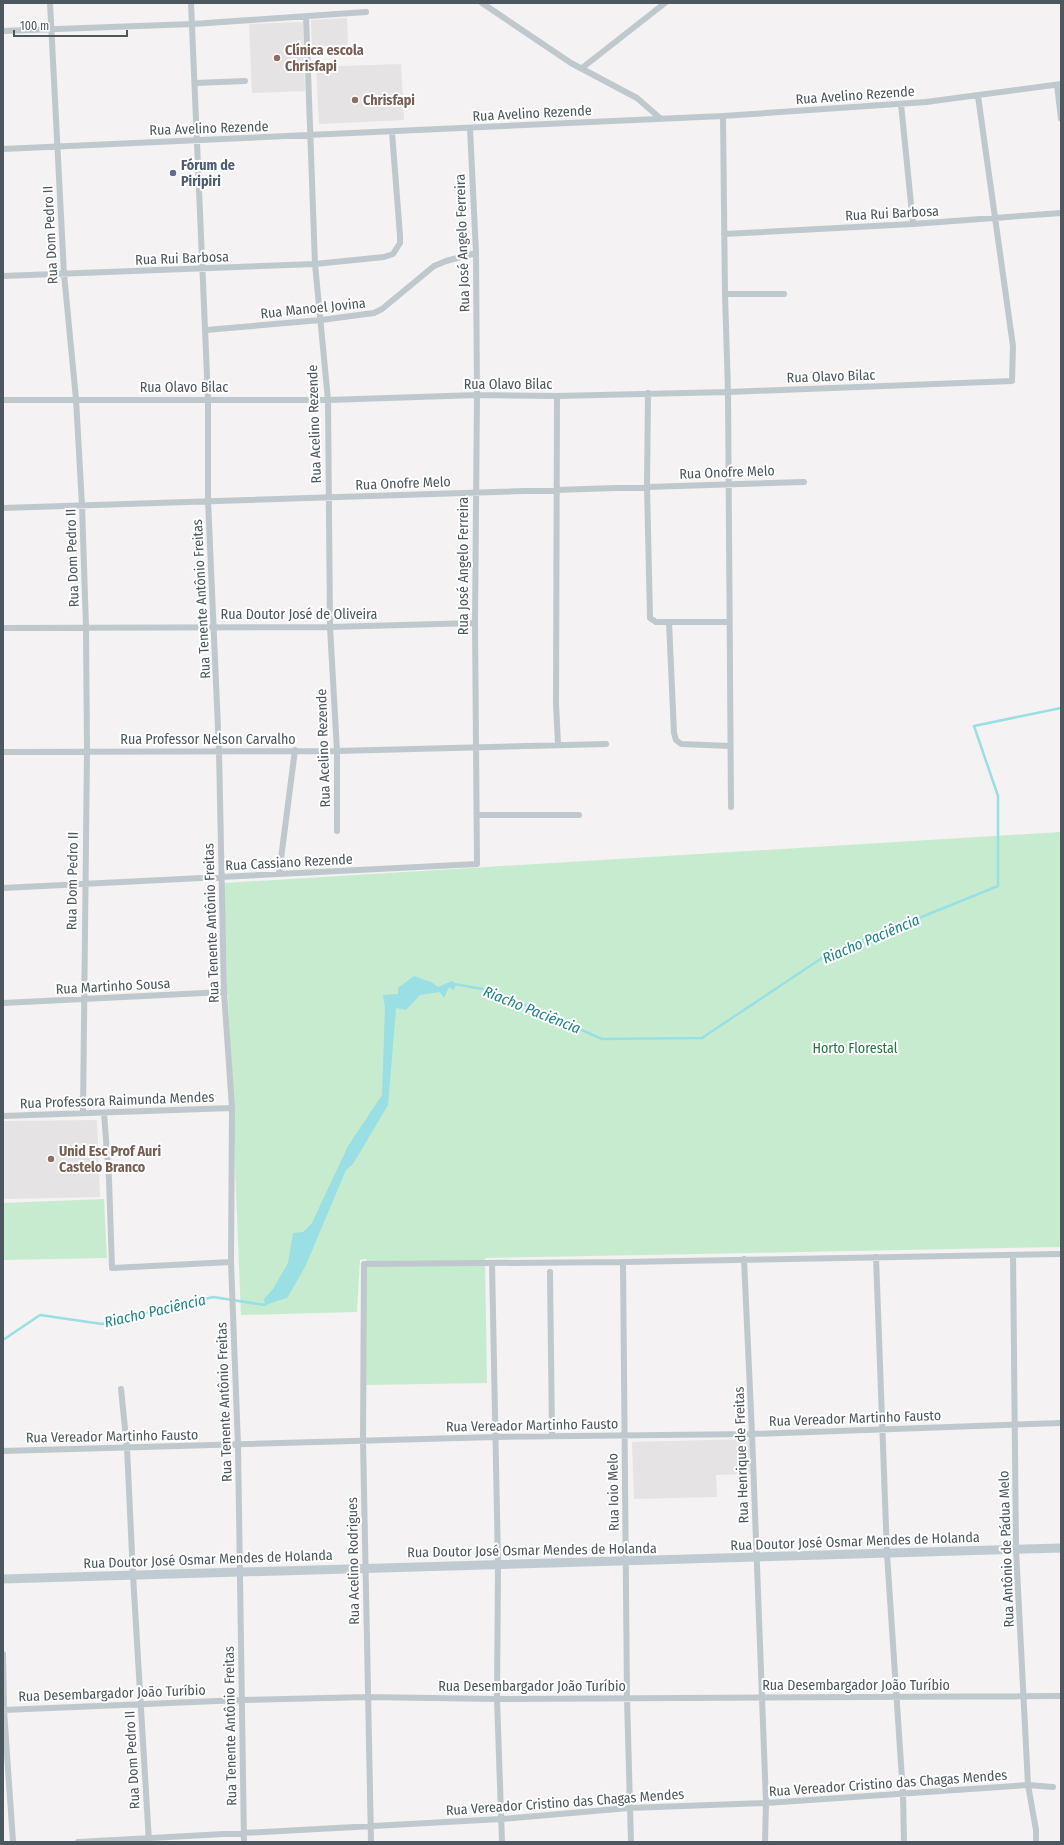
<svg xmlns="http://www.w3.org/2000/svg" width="1064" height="1845" font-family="'Fira Sans Condensed',sans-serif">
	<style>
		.education { fill: #e5e3e4 }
		.green { fill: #c7ebcf }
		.water { fill: #99dfe3 }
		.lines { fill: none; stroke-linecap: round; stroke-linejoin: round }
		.stream { stroke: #99dfe3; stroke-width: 2.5 }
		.street { stroke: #bfc8cc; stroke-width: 6 }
		.secondary { stroke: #c0cbd1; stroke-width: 9 }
		.education-dot { fill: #8d6e63; stroke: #fff; stroke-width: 1.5 }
		.service-dot { fill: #5c6f8a; stroke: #fff; stroke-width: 1.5 }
		.labels { text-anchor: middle; stroke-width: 4; stroke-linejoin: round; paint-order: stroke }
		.education-label { font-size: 14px; font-weight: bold; fill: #785e54; stroke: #fff; text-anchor: start }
		.street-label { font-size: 14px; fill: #4c585d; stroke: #fff }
		.service-label { font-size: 14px; font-weight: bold; fill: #4e5e75; stroke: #fff; text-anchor: start }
		.park-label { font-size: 14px; fill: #237841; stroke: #fff }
		.water-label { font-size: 15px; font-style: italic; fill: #1b838a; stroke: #fff }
	</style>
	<rect width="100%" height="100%" fill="#f4f2f2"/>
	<path class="education" d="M347 18 348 45 312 47 311 20Z
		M303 22 305 91 252 93 249 24Z
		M401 64 404 120 319 124 316 67Z
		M97 1120 100 1197 3 1199V1121Z
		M749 1439 750 1474 716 1475 717 1497 634 1499 632 1442Z"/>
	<path class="green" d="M1061 832V1247L485 1258 487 1383 363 1385 366 1259 360 1260 357 1312 241 1315 228 995H225V986L227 985 224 883Z
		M104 1199 107 1258 3 1260V1203Z"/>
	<path class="water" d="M414 976 431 982 438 987 452 981 456 984 454 990 449 987 444 998 440 992 420 995 406 1010 396 1008 388 1105 353 1164 346 1170 305 1267 287 1298 265 1305 264 1299 273 1289 288 1263 293 1233 303 1232 312 1223 348 1146 382 1095 385 1008 383 995 398 994V988Z"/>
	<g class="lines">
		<path class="stream" d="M454 984 494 991 602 1039 702 1038 825 956 998 886V796L974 726 1061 708
			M3 1340 40 1315 102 1324 213 1297 265 1305 268 1303"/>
		<path class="street" d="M50 3 64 274 76 399 82 505 86 627 87 752 83 1113
			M191 3 208 399V500L219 751 224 992 232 1108 231 1262 238 1445 244 1842
			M482 3 571 63 637 98 661 119
			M306 17 315 264 328 400 330 627 337 751V831
			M3 31 193 24 366 12
			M582 68 665 3
			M196 83 245 81
			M1057 85 1061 119
			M901 104 913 224
			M723 116 725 294 728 392 731 807
			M3 149 723 116 926 102 1061 84
			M724 234 913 224 1061 213
			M3 276 315 264 384 257 393 254 400 243V236L392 132
			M725 294H784
			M206 330 321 320 374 313 382 309 434 266 446 261 476 253
			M648 393 647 486 650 618 656 622H729
			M557 396 556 704 558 744
			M3 400H328L477 395 557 396 728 392 1012 381 1013 346 978 96
			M3 508 804 482
			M669 622 674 733 676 740 681 744 730 746
			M3 628 330 627 475 623
			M3 752 337 751 606 744
			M477 815H579
			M279 874 295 750
			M3 888 477 864 475 623 477 395 476 253 470 128
			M3 1003 224 992
			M104 1113 109 1179 112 1268 231 1262
			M3 1116 232 1108
			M1013 1255 1016 1550 1028 1785 1036 1830V1842
			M876 1257 887 1554 903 1794 904 1842
			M744 1259 752 1434 766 1803 765 1842
			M623 1262 627 1698 631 1842
			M492 1263 498 1564 497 1699 502 1842
			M550 1272 552 1436
			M121 1389 127 1448 133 1575 149 1842
			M3 1451 495 1437 752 1434 1061 1423
			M3 1654 4 1710 13 1842
			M3 1710 241 1700 367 1697 497 1699 1061 1696
			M78 1842 501 1819 629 1808 766 1803 1028 1785 1053 1787
			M371 1842 363 1440 364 1264 623 1262 1061 1254"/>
		<path class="secondary" d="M3 1579 1061 1548"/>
	</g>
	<g class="education-dot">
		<circle cx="277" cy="58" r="4"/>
		<circle cx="355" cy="100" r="4"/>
		<circle cx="51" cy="1159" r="4"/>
	</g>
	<circle class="service-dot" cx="173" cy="173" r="4"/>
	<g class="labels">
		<g class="education-label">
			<text x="285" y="55">Clínica escola<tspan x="285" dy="16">Chrisfapi</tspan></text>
			<text x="363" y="105">Chrisfapi</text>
			<text x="59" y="1156">Unid Esc Prof Auri<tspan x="59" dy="16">Castelo Branco</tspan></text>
		</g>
		<g class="street-label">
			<text transform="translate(855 95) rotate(-4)" y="5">Rua Avelino Rezende</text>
			<text transform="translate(532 113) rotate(-3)" y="5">Rua Avelino Rezende</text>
			<text transform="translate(209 128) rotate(-2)" y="5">Rua Avelino Rezende</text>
			<text transform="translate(892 213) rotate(-3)" y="5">Rua Rui Barbosa</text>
			<text transform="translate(50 235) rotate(-93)" y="5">Rua Dom Pedro II</text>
			<text transform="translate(462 243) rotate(-92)" y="5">Rua José Angelo Ferreira</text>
			<text transform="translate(182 258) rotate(-2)" y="5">Rua Rui Barbosa</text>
			<text transform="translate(313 308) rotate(-6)" y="5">Rua Manoel Jovina</text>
			<text transform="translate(831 376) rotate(-2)" y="5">Rua Olavo Bilac</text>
			<text x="508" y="389">Rua Olavo Bilac</text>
			<text x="184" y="392">Rua Olavo Bilac</text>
			<text transform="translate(314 424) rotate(-92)" y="5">Rua Acelino Rezende</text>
			<text transform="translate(727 472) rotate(-2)" y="5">Rua Onofre Melo</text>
			<text transform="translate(403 483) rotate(-2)" y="5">Rua Onofre Melo</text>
			<text transform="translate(72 558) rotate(-92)" y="5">Rua Dom Pedro II</text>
			<text transform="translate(463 566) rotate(-90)" y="5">Rua José Angelo Ferreira</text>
			<text transform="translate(201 599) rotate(-93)" y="5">Rua Tenente Antônio Freitas</text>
			<text x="299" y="619">Rua Doutor José de Oliveira</text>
			<text x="208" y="744">Rua Professor Nelson Carvalho</text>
			<text transform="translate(323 748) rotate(-92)" y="5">Rua Acelino Rezende</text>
			<text transform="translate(289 862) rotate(-3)" y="5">Rua Cassiano Rezende</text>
			<text transform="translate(72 881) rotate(-89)" y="5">Rua Dom Pedro II</text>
			<text transform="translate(211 923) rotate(-92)" y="5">Rua Tenente Antônio Freitas</text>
			<text transform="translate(113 986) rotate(-3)" y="5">Rua Martinho Sousa</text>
			<text transform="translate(117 1100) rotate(-2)" y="5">Rua Professora Raimunda Mendes</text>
			<text transform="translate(224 1402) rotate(-92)" y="5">Rua Tenente Antônio Freitas</text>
			<text transform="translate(855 1418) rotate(-2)" y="5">Rua Vereador Martinho Fausto</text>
			<text transform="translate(532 1425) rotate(-1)" y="5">Rua Vereador Martinho Fausto</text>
			<text transform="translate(112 1436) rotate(-1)" y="5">Rua Vereador Martinho Fausto</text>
			<text transform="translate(741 1455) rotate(-92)" y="5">Rua Henrique de Freitas</text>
			<text transform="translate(613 1492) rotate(-91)" y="5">Rua Ioio Melo</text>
			<text transform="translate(855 1541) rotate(-2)" y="5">Rua Doutor José Osmar Mendes de Holanda</text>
			<text transform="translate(1006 1549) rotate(-92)" y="5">Rua Antônio de Pádua Melo</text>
			<text transform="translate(532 1550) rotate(-1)" y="5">Rua Doutor José Osmar Mendes de Holanda</text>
			<text transform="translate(208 1559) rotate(-2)" y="5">Rua Doutor José Osmar Mendes de Holanda</text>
			<text transform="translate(353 1561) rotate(-91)" y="5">Rua Acelino Rodrigues</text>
			<text x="856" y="1690">Rua Desembargador João Turíbio</text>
			<text x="532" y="1691">Rua Desembargador João Turíbio</text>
			<text transform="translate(112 1693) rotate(-2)" y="5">Rua Desembargador João Turíbio</text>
			<text transform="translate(230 1726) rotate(-91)" y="5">Rua Tenente Antônio Freitas</text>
			<text transform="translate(132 1760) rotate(-93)" y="5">Rua Dom Pedro II</text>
			<text transform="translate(888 1783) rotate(-4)" y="5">Rua Vereador Cristino das Chagas Mendes</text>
			<text transform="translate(565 1802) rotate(-4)" y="5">Rua Vereador Cristino das Chagas Mendes</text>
		</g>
		<g class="service-label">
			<text x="181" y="170">Fórum de<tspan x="181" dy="16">Piripiri</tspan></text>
		</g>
		<g class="park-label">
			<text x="855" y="1053">Horto Florestal</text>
		</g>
		<g class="water-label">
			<text transform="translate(871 939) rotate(-23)" y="5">Riacho Paciência</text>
			<text transform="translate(532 1010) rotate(22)" y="5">Riacho Paciência</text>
			<text transform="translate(155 1311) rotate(-13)" y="5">Riacho Paciência</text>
		</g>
	</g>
	<rect width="1064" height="1845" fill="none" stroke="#4c585d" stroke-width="8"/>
	<path d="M14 30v6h113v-6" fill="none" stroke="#4c585d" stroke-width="2"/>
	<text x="20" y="30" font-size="12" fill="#4c585d" stroke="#ffffff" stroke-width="3" paint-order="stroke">100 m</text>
</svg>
